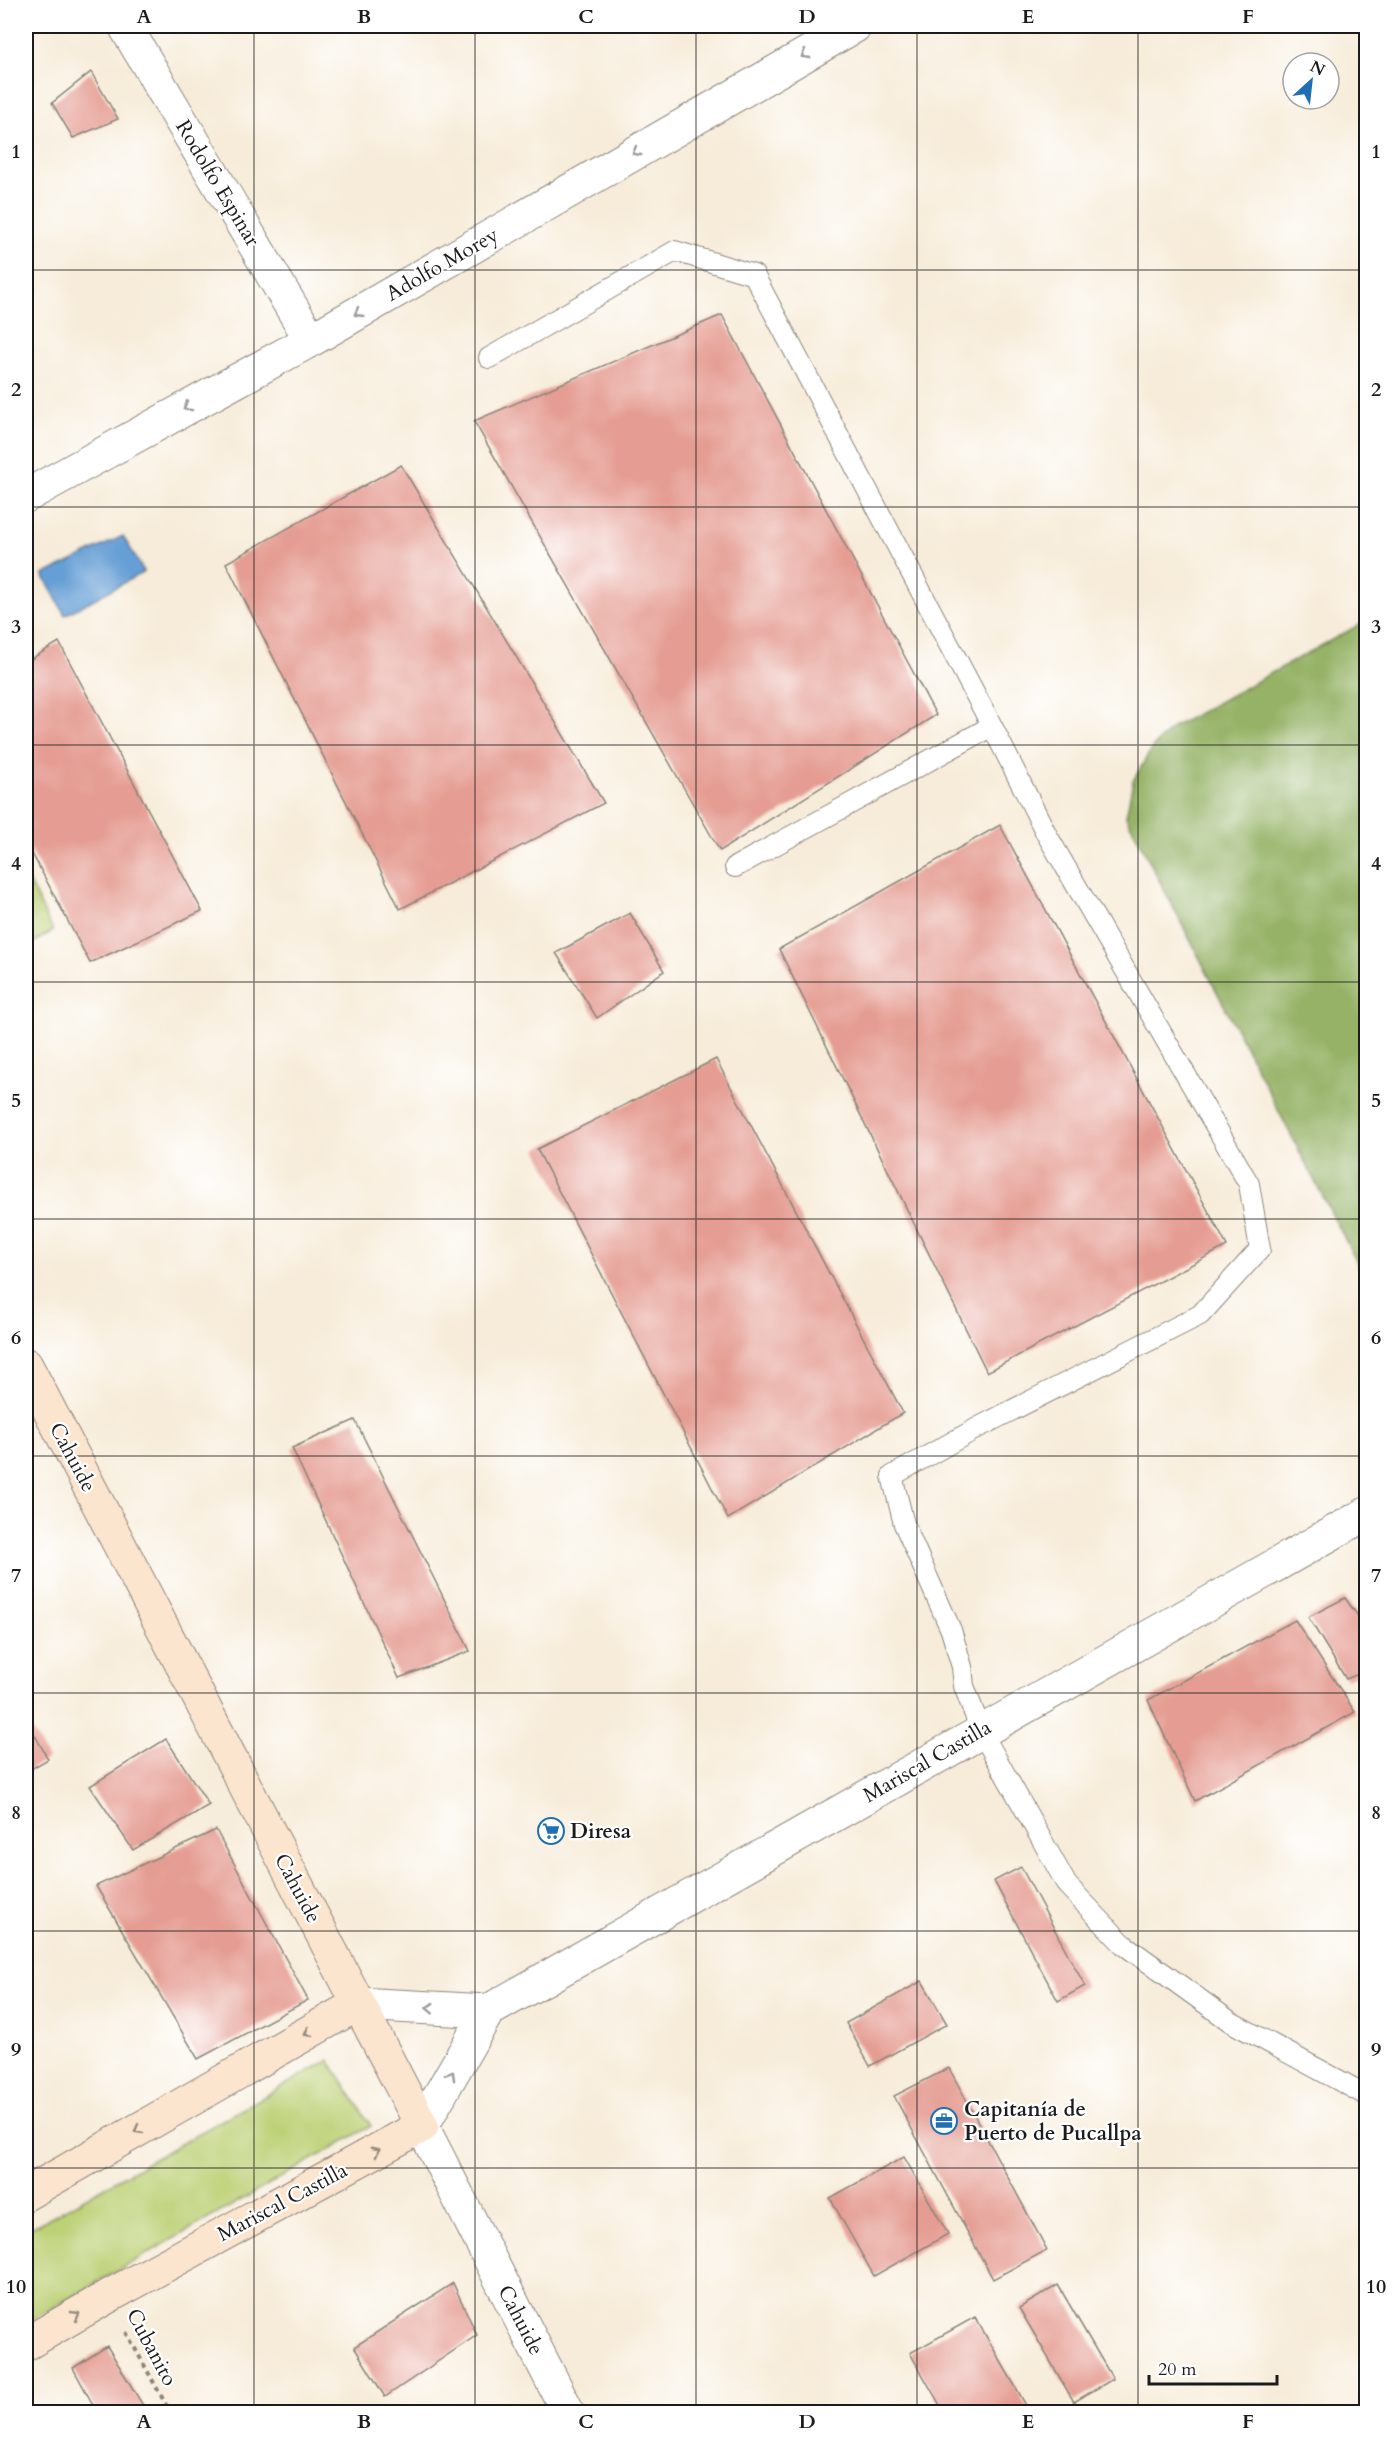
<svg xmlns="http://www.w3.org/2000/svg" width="1392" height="2438" font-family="Cardo,serif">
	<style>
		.green { fill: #bcd074; stroke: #6c7648; stroke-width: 1.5 }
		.forest { fill: #95b266; stroke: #586741; stroke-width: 1.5 }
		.water { fill: #669fd5; stroke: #415e78; stroke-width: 1.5 }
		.building { fill: #e59d93 }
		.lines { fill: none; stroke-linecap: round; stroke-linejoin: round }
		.lane-casing { stroke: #8a847a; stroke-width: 22 }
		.street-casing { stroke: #8a847a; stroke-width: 35 }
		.secondary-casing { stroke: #8a847a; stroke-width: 35 }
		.path { stroke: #8a847a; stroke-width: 4; stroke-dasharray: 4.5 4.5; stroke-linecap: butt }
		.lane { stroke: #fff; stroke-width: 20 }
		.street { stroke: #fff; stroke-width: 33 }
		.secondary { stroke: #fce5cf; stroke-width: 33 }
		.oneway { stroke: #999 }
		.oneway2 { stroke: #978b7e }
		.grid { fill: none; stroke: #1c1c1c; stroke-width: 1.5; stroke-opacity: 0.55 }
		.labels { text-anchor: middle; stroke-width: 4.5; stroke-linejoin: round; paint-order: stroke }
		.street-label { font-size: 21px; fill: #1c1c1c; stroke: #fff }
		.poi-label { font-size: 21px; font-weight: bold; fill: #1c1c1c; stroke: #fff; text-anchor: start }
		.neatline { fill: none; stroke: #1c1c1c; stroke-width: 2 }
		.grid-label { font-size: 20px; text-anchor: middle; font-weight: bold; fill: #1c1c1c }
	</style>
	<rect width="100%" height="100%" fill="#fff"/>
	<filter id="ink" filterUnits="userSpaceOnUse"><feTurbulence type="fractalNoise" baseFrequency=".0167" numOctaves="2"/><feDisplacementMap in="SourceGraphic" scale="12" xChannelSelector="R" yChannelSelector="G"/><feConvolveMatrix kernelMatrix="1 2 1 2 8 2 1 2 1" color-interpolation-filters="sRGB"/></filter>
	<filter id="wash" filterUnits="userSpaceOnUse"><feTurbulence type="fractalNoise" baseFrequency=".008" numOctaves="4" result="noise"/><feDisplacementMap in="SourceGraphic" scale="24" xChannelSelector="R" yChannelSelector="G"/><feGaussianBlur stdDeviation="1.35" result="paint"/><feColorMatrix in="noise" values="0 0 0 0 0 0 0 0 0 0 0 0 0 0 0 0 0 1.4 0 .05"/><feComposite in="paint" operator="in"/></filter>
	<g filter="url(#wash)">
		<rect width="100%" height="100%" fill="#f7ecd9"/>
		<path class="green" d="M26 876 53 931 26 947Z
			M329 2060 371 2126 26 2323V2231Z"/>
		<path class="forest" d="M1366 621V1280L1126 816 1133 781 1152 748 1173 727Z"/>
		<path class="water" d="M123 536 144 572 65 615 43 575Z"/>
		<g id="blocks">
			<path class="building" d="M91 72 118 119 73 138 52 103Z
				M722 315 936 715 720 851 474 421Z
				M401 465 604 803 400 909 226 563Z
				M59 642 202 911 90 963 26 842V662Z
				M1000 825 1227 1246 987 1372 779 949Z
				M630 913 664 971 597 1018 556 953Z
				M716 1059 903 1413 728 1519 537 1149Z
				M355 1420 470 1651 399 1678 292 1448Z
				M1345 1598 1366 1627V1671L1346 1679 1308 1617Z
				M1295 1620 1355 1712 1195 1801 1148 1700Z
				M26 1719 48 1759 26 1772Z
				M166 1739 209 1805 133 1850 90 1786Z
				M216 1830 308 2000 198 2059 96 1886Z
				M1021 1867 1085 1986 1058 2001 994 1881Z
				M922 1981 947 2024 870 2066 846 2023Z
				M949 2068 1047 2250 993 2279 894 2096Z
				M904 2157 948 2234 874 2276 830 2198Z
				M453 2283 477 2335 385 2397 354 2347Z
				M1058 2285 1113 2379 1074 2402 1019 2308Z
				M975 2317 1030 2412H944L910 2353Z
				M107 2346 147 2412H97L73 2368Z"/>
		</g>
	</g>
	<g filter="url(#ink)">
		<use href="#blocks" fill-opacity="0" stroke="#8a847a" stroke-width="1.5"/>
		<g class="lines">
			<defs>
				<path id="lane" d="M489 358 675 251 754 275 992 726 1047 835 1249 1184 1260 1249 1200 1315 979 1427 892 1476 904 1524 951 1630 962 1667 964 1686 981 1731 1067 1885 1123 1944 1231 2022 1366 2095
					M735 867 992 726"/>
				<path id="street" d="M125 26 311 340
					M26 496 311 340 855 26
					M358 2004 488 2011
					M568 2412 422 2126 488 2011 1366 1514"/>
				<path id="secondary" d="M26 1365 422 2126 107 2297 26 2344
					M26 2194 358 2004"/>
			</defs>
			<use href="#lane" class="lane-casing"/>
			<use href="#street" class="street-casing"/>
			<use href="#secondary" class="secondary-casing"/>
			<path class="path" d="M126 2332 170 2412"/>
			<use href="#lane" class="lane"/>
			<use href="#street" class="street"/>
			<use href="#secondary" class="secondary"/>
		</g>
		<defs><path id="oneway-chevron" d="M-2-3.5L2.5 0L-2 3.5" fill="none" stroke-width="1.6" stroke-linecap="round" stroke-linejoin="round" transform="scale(1.5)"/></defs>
		<g class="oneway">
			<use href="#oneway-chevron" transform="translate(805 55) rotate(150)"/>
			<use href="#oneway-chevron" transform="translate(636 152) rotate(150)"/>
			<use href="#oneway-chevron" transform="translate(358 313) rotate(150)"/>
			<use href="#oneway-chevron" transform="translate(187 407) rotate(151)"/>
			<use href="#oneway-chevron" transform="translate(430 2008) rotate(-177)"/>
			<use href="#oneway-chevron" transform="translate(451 2075) rotate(-60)"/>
		</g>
		<g class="oneway2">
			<use href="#oneway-chevron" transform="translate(308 2033) rotate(150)"/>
			<use href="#oneway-chevron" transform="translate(138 2130) rotate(150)"/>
			<use href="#oneway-chevron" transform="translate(376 2151) rotate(-28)"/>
			<use href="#oneway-chevron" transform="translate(76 2315) rotate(-30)"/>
		</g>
	</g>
	<path class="grid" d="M254 26V2412M475 26V2412M696 26V2412M917 26V2412M1138 26V2412M26 270H1366M26 507H1366M26 745H1366M26 982H1366M26 1219H1366M26 1456H1366M26 1693H1366M26 1931H1366M26 2168H1366"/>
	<defs>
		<symbol id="supermarket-ring" viewBox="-11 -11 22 22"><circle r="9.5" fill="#fff" stroke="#1f6fb2" stroke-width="1.5"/><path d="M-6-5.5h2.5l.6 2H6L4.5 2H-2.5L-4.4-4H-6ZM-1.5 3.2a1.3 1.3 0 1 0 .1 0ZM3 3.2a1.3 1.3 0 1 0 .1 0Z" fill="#1f6fb2"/></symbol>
		<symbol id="office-ring" viewBox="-11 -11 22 22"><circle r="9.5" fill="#fff" stroke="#1f6fb2" stroke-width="1.5"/><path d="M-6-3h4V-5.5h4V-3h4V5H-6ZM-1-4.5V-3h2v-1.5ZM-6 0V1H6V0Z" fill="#1f6fb2"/></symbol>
	</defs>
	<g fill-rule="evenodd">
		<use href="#supermarket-ring" x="536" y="1816" width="30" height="30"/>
		<use href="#office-ring" x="929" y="2106" width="30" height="30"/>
	</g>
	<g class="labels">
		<g class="street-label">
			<text transform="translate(218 183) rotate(59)" y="7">Rodolfo Espinar</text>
			<text transform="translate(442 264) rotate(-30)" y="7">Adolfo Morey</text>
			<text transform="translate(73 1457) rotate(62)" y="7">Cahuide</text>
			<text transform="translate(927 1761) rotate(-30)" y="7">Mariscal Castilla</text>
			<text transform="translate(298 1888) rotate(62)" y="7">Cahuide</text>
			<text transform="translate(282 2202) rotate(-28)" y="7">Mariscal Castilla</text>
			<text transform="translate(521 2320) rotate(63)" y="7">Cahuide</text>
			<text transform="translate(152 2347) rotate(62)" y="7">Cubanito</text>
		</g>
		<g class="poi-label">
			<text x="570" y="1838">Diresa</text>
			<text x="964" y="2116">Capitanía de<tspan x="964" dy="24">Puerto de Pucallpa</tspan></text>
		</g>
	</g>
	<rect width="1392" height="2438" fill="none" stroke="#fff" stroke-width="66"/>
	<g transform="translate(1311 81) rotate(27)"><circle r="28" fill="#ffffff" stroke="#a4a4a4" stroke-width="1.5"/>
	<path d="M0-4.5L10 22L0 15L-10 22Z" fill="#1f6fb2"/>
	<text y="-9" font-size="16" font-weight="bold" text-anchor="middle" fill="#1c1c1c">N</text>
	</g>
	<path d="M1149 2375v9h128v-9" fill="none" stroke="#1c1c1c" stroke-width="3"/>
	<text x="1158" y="2375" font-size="18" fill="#1c1c1c" stroke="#ffffff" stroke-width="4.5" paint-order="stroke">20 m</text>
	<rect x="33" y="33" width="1326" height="2372" class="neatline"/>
	<g class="grid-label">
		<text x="144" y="23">A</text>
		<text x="364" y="23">B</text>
		<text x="586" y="23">C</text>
		<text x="807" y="23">D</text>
		<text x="1028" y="23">E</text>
		<text x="1248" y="23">F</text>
		<text x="16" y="158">1</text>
		<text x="1376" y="158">1</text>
		<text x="16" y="396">2</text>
		<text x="1376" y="396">2</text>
		<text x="16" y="633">3</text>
		<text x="1376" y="633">3</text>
		<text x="16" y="870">4</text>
		<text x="1376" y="870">4</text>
		<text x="16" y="1107">5</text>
		<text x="1376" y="1107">5</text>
		<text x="16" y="1344">6</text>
		<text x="1376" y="1344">6</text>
		<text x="16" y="1582">7</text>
		<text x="1376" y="1582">7</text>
		<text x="16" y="1819">8</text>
		<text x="1376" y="1819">8</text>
		<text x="16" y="2056">9</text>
		<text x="1376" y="2056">9</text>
		<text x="16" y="2293">10</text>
		<text x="1376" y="2293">10</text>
		<text x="144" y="2428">A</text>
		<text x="364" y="2428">B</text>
		<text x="586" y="2428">C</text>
		<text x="807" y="2428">D</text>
		<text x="1028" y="2428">E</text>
		<text x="1248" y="2428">F</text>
	</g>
</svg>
